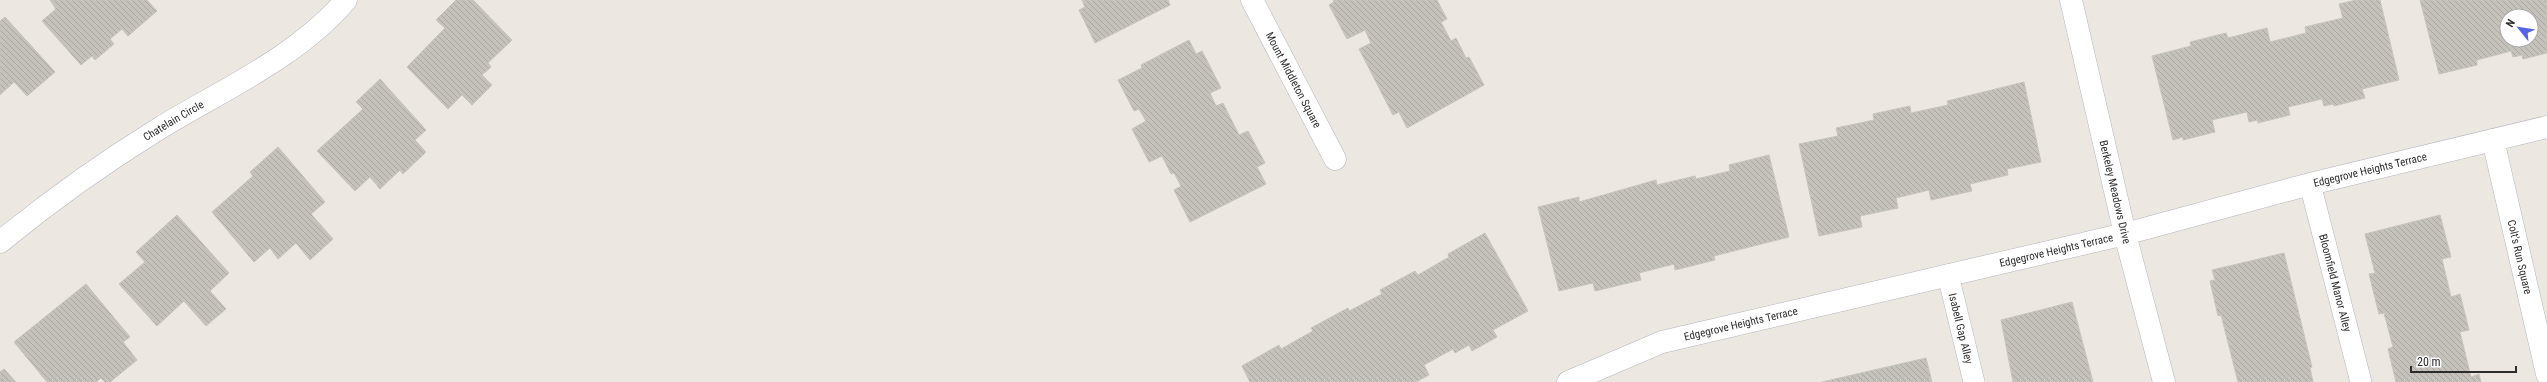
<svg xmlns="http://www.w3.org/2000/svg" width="2547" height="382" font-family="'Roboto Condensed',sans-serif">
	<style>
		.building { fill: url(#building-back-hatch); stroke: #c8c4ba; fill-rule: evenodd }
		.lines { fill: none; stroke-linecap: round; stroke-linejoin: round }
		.service-casing { stroke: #b4b5be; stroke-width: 22 }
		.minor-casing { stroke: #b4b5be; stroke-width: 23 }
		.service { stroke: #fff; stroke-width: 21 }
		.minor { stroke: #fff; stroke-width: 22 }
		.labels { text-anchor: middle; stroke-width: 4; stroke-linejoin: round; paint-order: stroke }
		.street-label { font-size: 11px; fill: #2c2c2c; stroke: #fff }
	</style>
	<defs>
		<pattern id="building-back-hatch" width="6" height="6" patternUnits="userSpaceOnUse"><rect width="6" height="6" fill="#c5c2bc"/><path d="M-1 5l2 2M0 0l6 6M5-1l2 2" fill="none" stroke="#a9a7a2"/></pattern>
	</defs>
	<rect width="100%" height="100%" fill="#ece8e1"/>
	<path class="building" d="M147 0 157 11 128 36 122 29 110 39 114 44 95 60 92 56 81 65 42 21 56 9 50 0Z
		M456 0H473L512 40 488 63 491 67 482 75 492 85 472 105 462 95 448 109 407 67 445 28 436 20Z
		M1082 0H1168L1170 5 1095 43 1079 10 1085 7Z
		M1333 0H1437L1447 19 1441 22 1451 41 1456 38 1466 58 1469 57 1484 85 1407 128 1399 112 1393 115 1359 49 1371 43 1365 30 1347 39 1329 5 1334 2Z
		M2356 0H2380L2399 80 2362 89 2365 98 2334 106 2333 104 2324 106 2322 99 2288 107 2290 115 2258 123V120L2249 122 2247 112 2212 120 2215 132 2183 140V137L2173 140 2152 56 2191 46 2190 42 2226 33 2228 38 2267 28 2270 42 2306 33 2305 27 2343 18 2339 4Z
		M2420 0H2547V53L2523 59 2522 55 2513 57 2511 51 2477 60V65L2439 74ZM2507 16H2531V40H2507Z
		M5 17 55 72 27 96 14 82 0 95V21Z
		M1189 40 1196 54 1202 51 1221 88 1210 93 1216 106 1223 103 1239 135 1248 131 1265 163 1257 167 1266 184 1190 222 1174 190 1181 186 1174 173 1171 174 1162 156 1149 162 1132 129 1146 121 1139 109 1134 111 1118 80 1142 68 1141 65Z
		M380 79 426 130 415 140 426 152 403 174 400 170 380 189 370 177 355 191 317 151 363 109 356 102Z
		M2024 82 2041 162 2007 169 2008 175 1970 184 1972 191 1931 200 1929 190 1896 198 1898 208 1860 216 1862 227 1819 236 1799 144 1838 136 1836 128 1874 120 1873 114 1910 106 1911 113 1948 105 1947 101Z
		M278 147 325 202 311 214 333 239 310 260 296 243 278 259 270 248 254 262 212 212 253 176 250 172Z
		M1769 155 1789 237 1714 256 1715 260 1675 270 1674 264 1639 273 1641 280 1595 291 1593 283 1559 291 1538 207 1579 197V202L1656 180 1657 185 1695 176 1696 179 1730 171 1729 165Z
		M177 215 229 273 210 291 226 309 206 326 184 301 157 326 119 284 145 262 136 252Z
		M2440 215 2451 257 2442 259 2451 297 2460 294 2469 330 2460 332 2471 377 2479 374 2481 382H2396L2388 349 2393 347 2384 313 2379 314 2369 274 2375 273 2365 234Z
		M1485 233 1528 311 1493 330 1497 337 1472 351 1469 345 1455 353 1453 349 1424 365 1429 375 1416 382H1250L1242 366 1279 345 1281 349 1313 331 1311 328 1348 308 1349 311 1382 294 1380 290 1415 271 1418 275 1449 257 1448 254Z
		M2284 253 2312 367 2310 368 2313 382H2238L2221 315 2218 316 2210 281 2215 280 2212 270Z
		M86 284 130 337 123 342 137 360 110 382H105L101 378 96 382H47L14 342Z
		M2072 302 2093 382H2013L2001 320Z
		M1926 358 1932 382H1822Z
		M4 369 16 382H0V372Z"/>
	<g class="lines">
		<defs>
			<g id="service">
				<path id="s1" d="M2310 184 2361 382"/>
				<path id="s2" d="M1948 275 1974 382"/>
			</g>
			<g id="minor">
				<path id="s3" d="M1252 0 1335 159"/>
				<path id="s4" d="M2071 0 2125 234 2164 382"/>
				<path id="s5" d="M2493 140 2547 374"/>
				<path id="s6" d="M0 242C50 201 105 162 160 128 224 89 296 58 346 0"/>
				<path id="s7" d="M1568 382 1662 342 2125 234 2310 184 2547 127"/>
			</g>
		</defs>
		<use href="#service" class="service-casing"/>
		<use href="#minor" class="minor-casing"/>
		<use href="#service" class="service"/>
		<use href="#minor" class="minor"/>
	</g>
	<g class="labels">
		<g class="street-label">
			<text dy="4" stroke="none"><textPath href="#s3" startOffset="90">Mount Middleton Square</textPath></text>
			<text dy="4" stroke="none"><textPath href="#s6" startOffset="212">Chatelain Circle</textPath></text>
			<text dy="4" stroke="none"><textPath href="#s7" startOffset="831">Edgegrove Heights Terrace</textPath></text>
			<text dy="4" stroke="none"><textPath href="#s4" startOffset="197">Berkeley Meadows Drive</textPath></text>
			<text dy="4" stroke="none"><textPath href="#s7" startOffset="507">Edgegrove Heights Terrace</textPath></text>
			<text dy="4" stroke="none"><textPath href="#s5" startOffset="120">Colt's Run Square</textPath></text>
			<text dy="4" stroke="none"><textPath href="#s1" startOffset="102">Bloomfield Manor Alley</textPath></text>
			<text dy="4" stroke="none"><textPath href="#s7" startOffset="183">Edgegrove Heights Terrace</textPath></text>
			<text dy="4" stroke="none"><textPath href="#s2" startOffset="55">Isabell Gap Alley</textPath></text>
		</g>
	</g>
	<g transform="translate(2519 28) rotate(300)"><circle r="19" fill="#ffffff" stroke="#ababab"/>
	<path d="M0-3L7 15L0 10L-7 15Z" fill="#5665e4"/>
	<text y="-6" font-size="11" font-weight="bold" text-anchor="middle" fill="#2c2c2c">N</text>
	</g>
	<path d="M2411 366v6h105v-6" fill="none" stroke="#2c2c2c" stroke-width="2"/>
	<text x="2417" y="366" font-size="12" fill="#2c2c2c" stroke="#ffffff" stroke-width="3" paint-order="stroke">20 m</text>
</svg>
